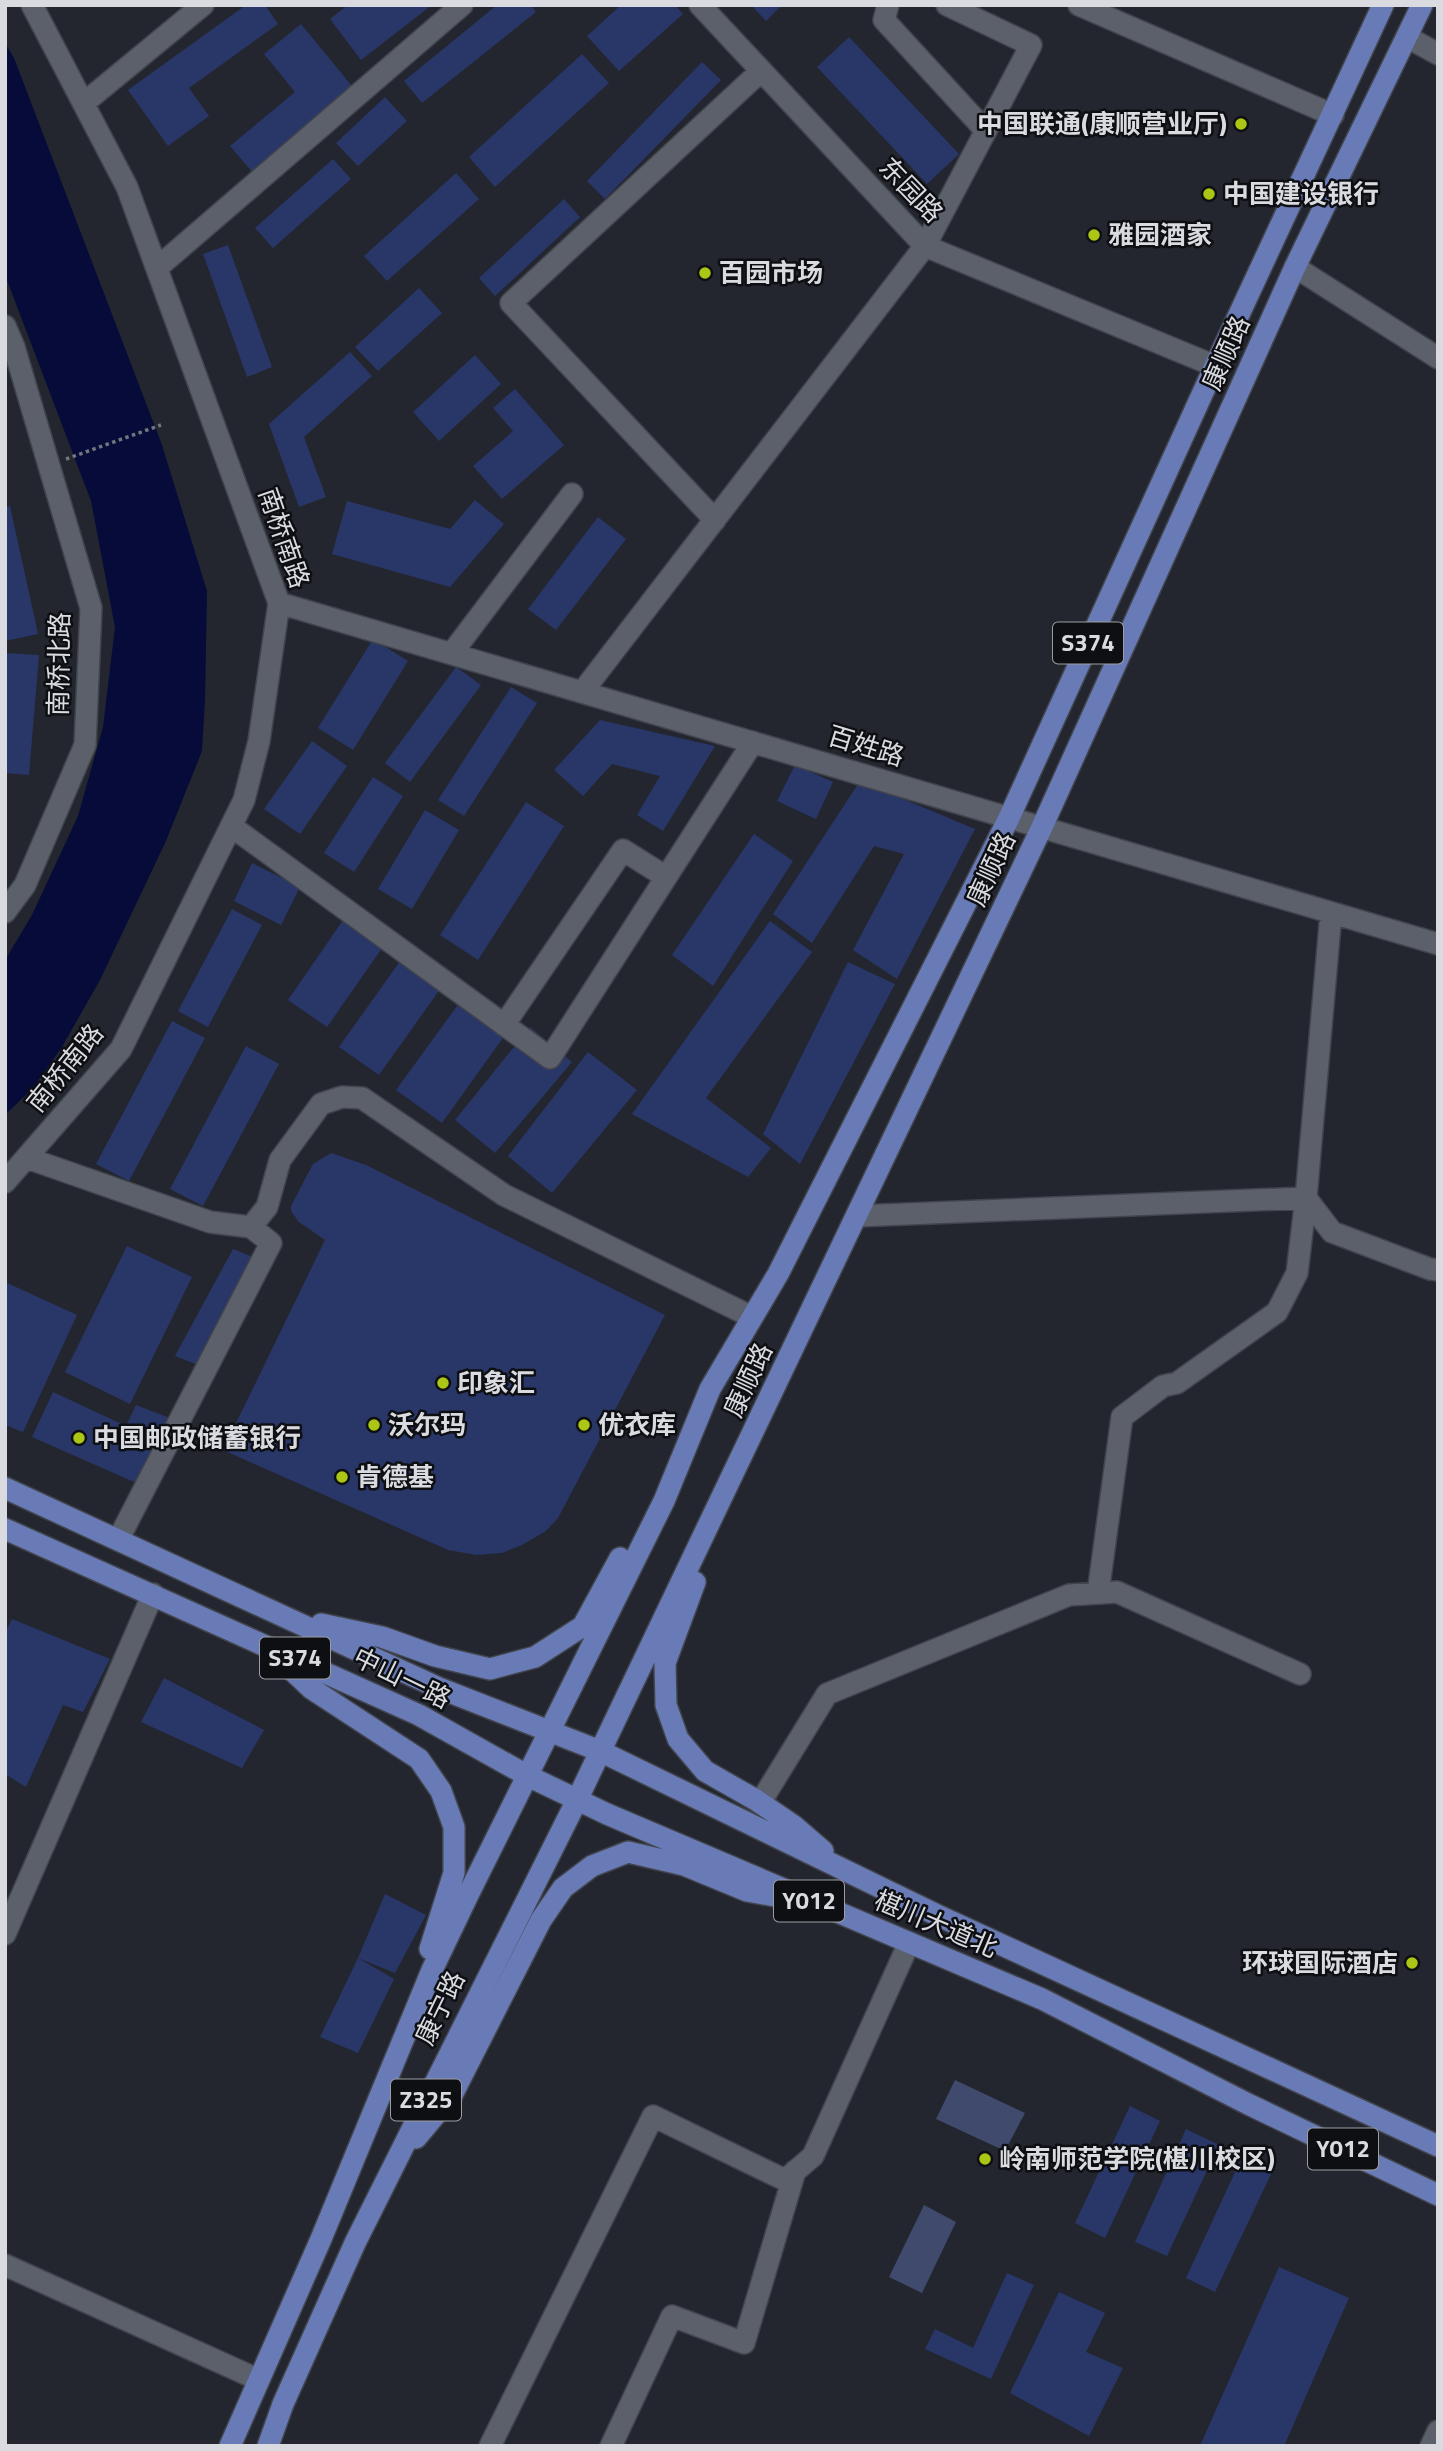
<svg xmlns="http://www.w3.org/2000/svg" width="1443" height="2451" font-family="'Titillium Web','Noto Sans SC',sans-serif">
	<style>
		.green { fill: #3f4a6c }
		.water { fill: #060b39 }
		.building { fill: #293768 }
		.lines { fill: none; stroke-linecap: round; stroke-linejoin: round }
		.minor-casing { stroke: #41444c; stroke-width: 24 }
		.major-casing { stroke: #41444c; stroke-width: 24 }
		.path { stroke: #73767d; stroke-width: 3.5; stroke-dasharray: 3.5 3.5; stroke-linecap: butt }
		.minor { stroke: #5c606a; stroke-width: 21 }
		.major { stroke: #697bb6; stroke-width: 21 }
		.poi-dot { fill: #abc614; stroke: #0e0f13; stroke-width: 2.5 }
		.labels { text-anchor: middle; stroke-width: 5; stroke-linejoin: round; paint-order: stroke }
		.shield { fill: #0e0f13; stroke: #9c9ea3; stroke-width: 2 }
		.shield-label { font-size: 24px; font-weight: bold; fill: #d9dbe1 }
		.poi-label { font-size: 26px; font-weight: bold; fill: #d9dbe1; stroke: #0e0f13; text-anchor: start }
		.street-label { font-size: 26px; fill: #d9dbe1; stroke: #0e0f13 }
	</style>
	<rect width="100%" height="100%" fill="#23262f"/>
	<path class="green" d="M955 2080 1025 2113 1005 2151 936 2119Z
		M924 2205 956 2222 922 2293 889 2277Z"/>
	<path class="water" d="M5 43 14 58 162 445 207 591 205 700 202 751 166 841 100 980 62 1047 32 1089 5 1115V960L32 915 78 816 103 727 115 627 91 501 5 275Z"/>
	<path class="building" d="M246 5H265L278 24 189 88 209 116 168 146 128 90Z
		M348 5H432L361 60 330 19Z
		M497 5H531L536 12 422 103 404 81Z
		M621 5H675L683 14 619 71 587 36Z
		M751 5H782L766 21Z
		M301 24 356 91 254 174 230 146 295 92 264 54Z
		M849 37 959 154 927 184 817 67Z
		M582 54 609 83 495 187 469 157Z
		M702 62 721 80 605 199 587 181Z
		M385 97 407 121 358 166 336 143Z
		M333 159 351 179 273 248 255 228Z
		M456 173 479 199 387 281 364 256Z
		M564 199 580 217 495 296 479 278Z
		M228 245 272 367 247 377 203 254Z
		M419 288 442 313 378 371 355 347Z
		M350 352 372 376 304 437 326 497 299 507 269 424Z
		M475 355 501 384 439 441 413 412Z
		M515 389 564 445 502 499 473 466 513 431 493 408Z
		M475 500 504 524 450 587 332 554 347 501 450 529Z
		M10 506 38 634 5 641V507Z
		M598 517 626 539 556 630 528 609Z
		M373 639 408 661 353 750 318 728Z
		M5 653 39 655 29 775 5 773Z
		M456 667 481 685 410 782 385 763Z
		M511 687 537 703 464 816 438 800Z
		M600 720 715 746 663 831 637 815 660 776 612 764 583 796 554 770Z
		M312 741 347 766 300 834 264 809Z
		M795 765 833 782 816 819 777 801Z
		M373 777 403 796 354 872 324 853Z
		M860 781 975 829 897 979 853 950 904 854 874 846 812 943 773 914Z
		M526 802 564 826 478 960 440 935Z
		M425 810 459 830 412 909 378 889Z
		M754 834 793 861 713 986 672 955Z
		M252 863 300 887 281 925 234 901Z
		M232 909 262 925 208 1027 178 1011Z
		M348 913 387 941 327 1027 288 1000Z
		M770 921 812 952 706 1098 771 1148 748 1177 632 1114Z
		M403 957 443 985 379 1075 339 1047Z
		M848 962 895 984 800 1164 763 1134Z
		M460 1002 505 1035 442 1123 396 1090Z
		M172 1021 205 1038 129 1181 96 1164Z
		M530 1027 572 1062 495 1153 455 1120Z
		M246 1046 279 1064 203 1206 170 1189Z
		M588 1052 637 1090 552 1193 508 1156Z
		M331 1153 366 1165 665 1315 558 1518 546 1531 522 1545 502 1553 476 1555 448 1550 223 1450 325 1240 299 1222 291 1211V1206L313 1164Z
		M127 1246 192 1277 130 1404 65 1372Z
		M233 1249 258 1259 203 1367 175 1356Z
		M5 1282 77 1315 23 1432 5 1425Z
		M53 1392 126 1426 136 1405 175 1420 141 1485 32 1437Z
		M12 1619 110 1659 83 1712 63 1705 26 1787 5 1774V1633Z
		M164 1678 264 1730 242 1768 141 1722Z
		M385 1894 426 1915 395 1973 358 1958 394 1979 358 2053 320 2037 358 1958Z
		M1130 2106 1160 2121 1105 2238 1075 2223Z
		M1186 2129 1219 2145 1167 2256 1135 2242Z
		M1242 2157 1273 2170 1215 2292 1186 2278Z
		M1279 2267 1349 2298 1284 2446H1200Z
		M1007 2273 1034 2285 991 2379 925 2349 935 2329 973 2348Z
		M1059 2292 1105 2313 1086 2352 1123 2368 1089 2436 1010 2393Z"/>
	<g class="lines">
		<defs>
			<path id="minor" d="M700 5 925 246 1215 366
				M888 5 884 20 986 131
				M1079 5 1333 115
				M1407 37 1438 54
				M84 103 203 5
				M1295 267 1438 358
				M157 268 462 5
				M5 326 14 347 91 608 85 745 25 885 5 912
				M715 520 511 303 761 71
				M279 603 1438 944
				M452 653 572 494
				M583 691 925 246 1031 45 947 5
				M231 826 550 1058 753 742
				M504 1025 623 850 666 877
				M27 1158 210 1222 251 1227 267 1207 280 1160 321 1104 342 1097 362 1098 504 1195 752 1317
				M5 1182 121 1049 244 800 259 741 279 603 127 187 32 5
				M857 1216 1306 1198 1332 1232 1430 1269 1438 1270
				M118 1540 271 1243 251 1227
				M1098 1593 1122 1417 1163 1386 1177 1383 1277 1312 1297 1273 1306 1198 1331 913
				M760 1803 827 1694 1069 1595 1117 1592 1300 1674
				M5 1934 153 1594
				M5 2265 257 2379
				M490 2446 653 2116 785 2180 813 2156 909 1943
				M611 2446 672 2316 744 2343 795 2171
				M1431 2446 1438 2431"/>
			<path id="major" d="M5 1488 439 1688 600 1751 937 1915 1438 2146
				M5 1529 419 1715 528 1776 607 1814 1042 1999 1248 2104 1438 2195
				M695 1582 665 1663 666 1705 678 1739 705 1771 756 1800 794 1826 823 1851
				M321 1624 382 1637 435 1656 490 1669 535 1657 583 1626 620 1558
				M278 1657 312 1689 419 1759 441 1791 454 1827V1873L430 1949
				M416 2138 452 2095 541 1920 563 1888 592 1866 628 1852 684 1865 747 1891 775 1896
				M230 2446 321 2239 432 1970 468 1895 664 1501 710 1389 778 1274 1009 818 1215 366 1383 5
				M268 2446 283 2404 355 2243 577 1800 1042 827 1295 267 1422 5"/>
		</defs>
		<use href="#minor" class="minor-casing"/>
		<use href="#major" class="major-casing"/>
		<path class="path" d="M66 459 161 425"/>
		<use href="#minor" class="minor"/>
		<use href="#major" class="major"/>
	</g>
	<g class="poi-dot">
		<circle cx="1241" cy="124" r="7"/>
		<circle cx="1209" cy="194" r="7"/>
		<circle cx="1094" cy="235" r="7"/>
		<circle cx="705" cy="273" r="7"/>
		<circle cx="443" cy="1383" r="7"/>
		<circle cx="374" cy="1425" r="7"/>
		<circle cx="584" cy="1425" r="7"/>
		<circle cx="79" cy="1438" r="7"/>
		<circle cx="342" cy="1477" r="7"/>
		<circle cx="1412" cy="1963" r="7"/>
		<circle cx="985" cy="2159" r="7"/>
	</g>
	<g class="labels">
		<g class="shield">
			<rect x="1053" y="622.5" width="70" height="41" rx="5"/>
			<rect x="260" y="1637.5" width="70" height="41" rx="5"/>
			<rect x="774" y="1880.5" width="70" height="41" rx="5"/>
			<rect x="391" y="2079.5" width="70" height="41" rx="5"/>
			<rect x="1308" y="2128.5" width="70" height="41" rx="5"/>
		</g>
		<g class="shield-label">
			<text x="1088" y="651">S374</text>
			<text x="295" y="1666">S374</text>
			<text x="809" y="1909">Y012</text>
			<text x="426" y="2108">Z325</text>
			<text x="1343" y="2157">Y012</text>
		</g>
		<g class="poi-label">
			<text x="1227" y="133" text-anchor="end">中国联通(康顺营业厅)</text>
			<text x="1223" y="203">中国建设银行</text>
			<text x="1108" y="244">雅园酒家</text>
			<text x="719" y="282">百园市场</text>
			<text x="457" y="1392">印象汇</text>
			<text x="388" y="1434">沃尔玛</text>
			<text x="598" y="1434">优衣库</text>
			<text x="93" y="1447">中国邮政储蓄银行</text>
			<text x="356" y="1486">肯德基</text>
			<text x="1398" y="1972" text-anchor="end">环球国际酒店</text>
			<text x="999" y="2168">岭南师范学院(椹川校区)</text>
		</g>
		<g class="street-label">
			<text transform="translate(911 190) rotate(46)" y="9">东园路</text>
			<text transform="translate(1226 353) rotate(-66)" y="9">康顺路</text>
			<text transform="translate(284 538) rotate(71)" y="9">南桥南路</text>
			<text transform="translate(59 664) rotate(-89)" y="9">南桥北路</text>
			<text transform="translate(866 746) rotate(17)" y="9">百姓路</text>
			<text transform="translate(991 869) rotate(-65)" y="9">康顺路</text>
			<text transform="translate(65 1068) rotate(-51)" y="9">南桥南路</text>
			<text transform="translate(748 1380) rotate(-65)" y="9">康顺路</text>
			<text transform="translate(402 1678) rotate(26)" y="9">中山一路</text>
			<text transform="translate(936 1924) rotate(23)" y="9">椹川大道北</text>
			<text transform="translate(440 2008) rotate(-64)" y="9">康宁路</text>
		</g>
	</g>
	<rect width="1443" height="2451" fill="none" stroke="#d9dbe1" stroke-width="14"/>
</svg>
